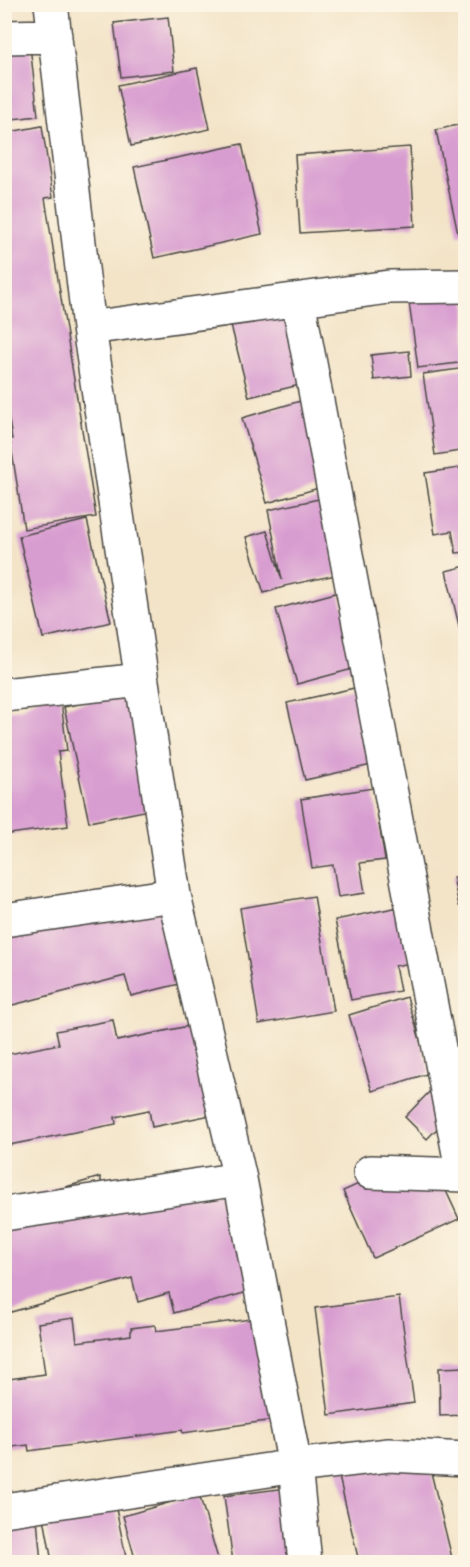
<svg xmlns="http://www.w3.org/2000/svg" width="470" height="1567" font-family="Caveat,sans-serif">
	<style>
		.building { fill: #d89dd0 }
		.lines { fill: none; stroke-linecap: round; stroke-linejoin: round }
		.street-casing { stroke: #494743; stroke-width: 36 }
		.street { stroke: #fff; stroke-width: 33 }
	</style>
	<rect width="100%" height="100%" fill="#fcf5e5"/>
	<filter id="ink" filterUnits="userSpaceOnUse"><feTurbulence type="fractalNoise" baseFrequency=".0167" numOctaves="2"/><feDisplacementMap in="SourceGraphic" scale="12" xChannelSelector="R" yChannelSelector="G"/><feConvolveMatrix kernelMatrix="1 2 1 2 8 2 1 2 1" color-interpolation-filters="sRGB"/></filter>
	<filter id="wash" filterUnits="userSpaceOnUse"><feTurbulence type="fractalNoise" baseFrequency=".008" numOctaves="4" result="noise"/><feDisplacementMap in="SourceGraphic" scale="24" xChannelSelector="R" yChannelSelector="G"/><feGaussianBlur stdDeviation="1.35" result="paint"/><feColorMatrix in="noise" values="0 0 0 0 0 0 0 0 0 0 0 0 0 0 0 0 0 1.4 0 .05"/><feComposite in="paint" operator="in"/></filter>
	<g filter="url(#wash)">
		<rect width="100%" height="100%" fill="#f3e4c8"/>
		<g id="blocks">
			<path class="building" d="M168 17 174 71 121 77 114 23Z
				M28 28 38 116 4 120V31Z
				M197 68 210 129 131 146 118 85Z
				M466 123V233L458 234 436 130Z
				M42 126 53 197 45 198 96 517 24 529 10 439H12L4 389V133Z
				M242 144 262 234 154 258 134 167Z
				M410 147 415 226 300 233 295 155Z
				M466 280V362L418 368 407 288Z
				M290 307 308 383 249 397 230 321Z
				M409 351 411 376 374 380 371 355Z
				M466 368V450L435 455 423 374Z
				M304 400 329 485 267 503 242 418Z
				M466 467V552L456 553 452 531 435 534 425 473Z
				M328 497 336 575 284 586V587L264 593 246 537 267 531 282 580 268 510Z
				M87 520 111 622 43 638 19 536Z
				M466 566V651H465L446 571Z
				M339 592 360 667 297 684 276 609Z
				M59 685 67 751 58 752 68 826 10 834 7 811H4V711L20 709Z
				M359 687 376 764 305 780 287 703Z
				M146 690 149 810 89 822 64 707Z
				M373 788 385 860 360 863 365 893 338 897 333 865 312 868 301 799Z
				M466 874V905L459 906 453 877Z
				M173 880 199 979 131 996 125 976 5 1007V930Z
				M314 896 334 1011 259 1024 240 908Z
				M399 907 410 963 395 966 400 991 351 1000 335 920Z
				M407 997 430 1073 372 1091 349 1015Z
				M113 1020 117 1041 198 1024 216 1114 152 1127 149 1110 115 1117 116 1124 4 1146V1055L59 1044 56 1031Z
				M433 1088 455 1110 427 1139 405 1117Z
				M434 1165 459 1219 373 1258 343 1191 387 1171Z
				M234 1173 268 1286 174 1313 169 1293 138 1302 132 1278 11 1312 4 1292V1205L100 1177 106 1199Z
				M399 1297 414 1403 329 1415 315 1308Z
				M74 1318 77 1342 131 1335V1328L155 1325 156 1331 259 1318 274 1420 183 1433 182 1430 29 1451 28 1445 4 1448V1357L9 1379 45 1374 38 1323Z
				M466 1367V1415L440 1416 439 1368Z
				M425 1448 453 1562H359L337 1468Z
				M295 1487 305 1556 256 1562H233L224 1496Z
				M199 1494 219 1562H136L123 1516Z
				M35 1498 41 1562H4V1500Z
				M115 1504 127 1562H52L44 1518Z"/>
		</g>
	</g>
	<g filter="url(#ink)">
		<use href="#blocks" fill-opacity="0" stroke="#494743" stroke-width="1.5"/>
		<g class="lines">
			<defs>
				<path id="street" d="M51 4 89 328 174 895 240 1179 295 1466 305 1562
					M4 37 55 36
					M298 300 463 1175
					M89 328 389 287 466 286
					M4 695 141 680
					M4 920 174 895
					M370 1172 466 1175
					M4 1214 240 1179
					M4 1510 295 1466 389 1455 466 1459"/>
			</defs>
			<use href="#street" class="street-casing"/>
			<use href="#street" class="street"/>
		</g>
	</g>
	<rect width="470" height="1567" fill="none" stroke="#fcf5e5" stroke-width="24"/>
</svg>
